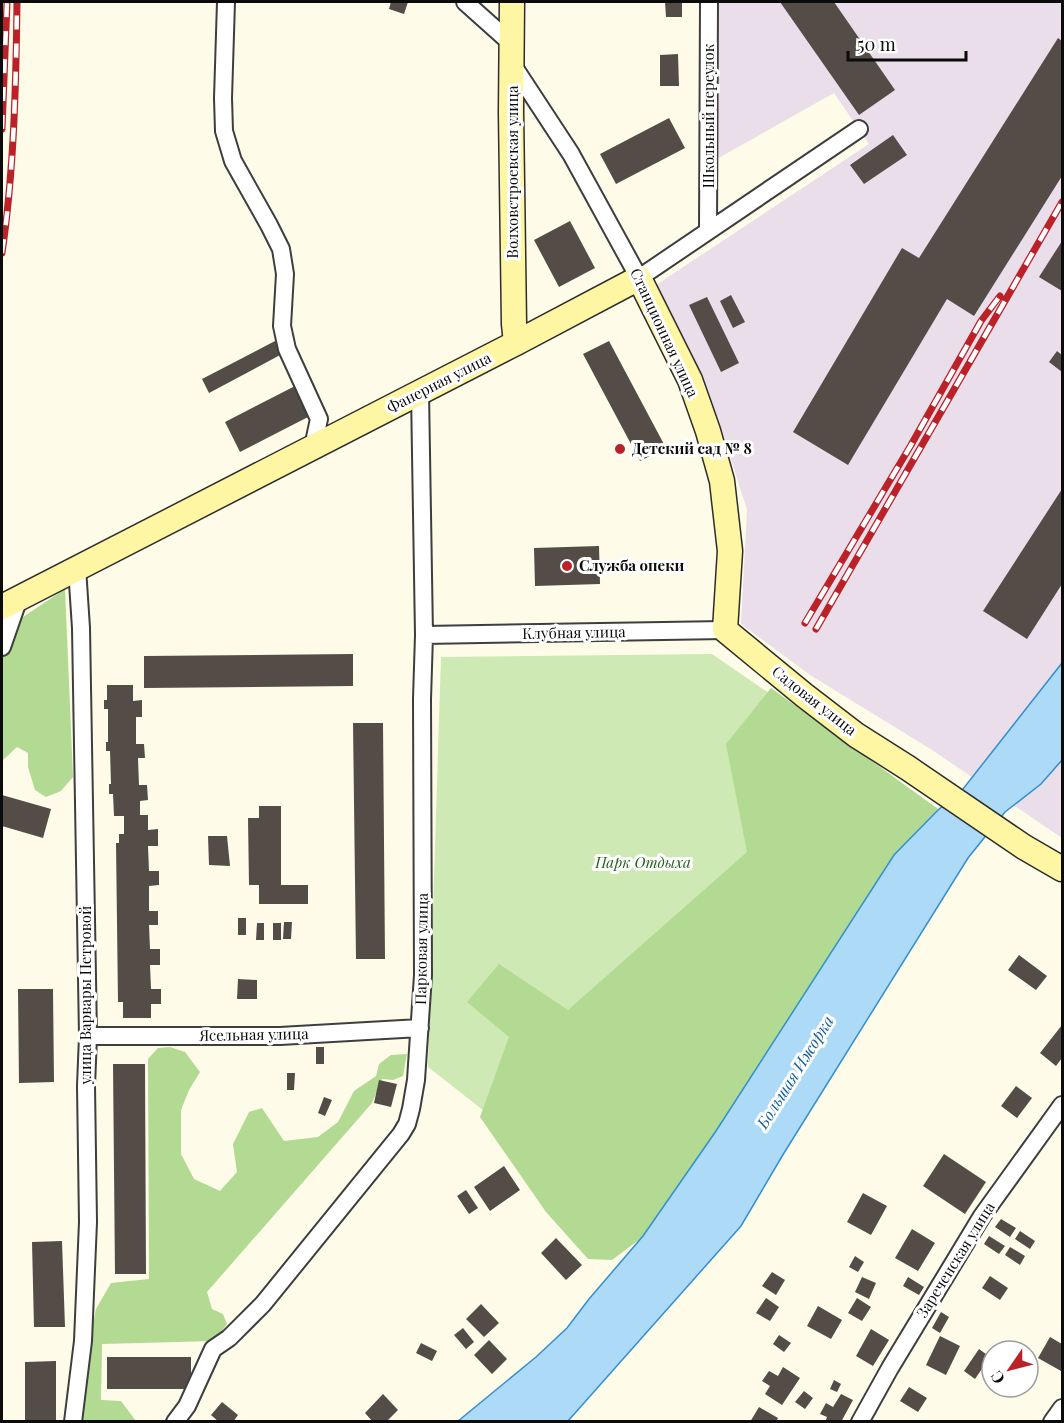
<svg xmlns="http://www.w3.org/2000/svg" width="1064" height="1423" font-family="'Playfair Display',serif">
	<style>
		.industrial { fill: #e9deea }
		.green { fill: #cee9b3 }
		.forest { fill: #b2da92 }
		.water { fill: #addaf7; stroke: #338fce; stroke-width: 1.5 }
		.building { fill: #534c47 }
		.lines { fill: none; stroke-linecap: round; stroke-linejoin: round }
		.street-casing { stroke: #3e3e3e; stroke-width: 20 }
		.secondary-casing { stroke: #2d2d2d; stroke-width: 27 }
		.street { stroke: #fff; stroke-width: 16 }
		.secondary { stroke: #fff6a4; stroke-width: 24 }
		.rail-casing { stroke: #bb2228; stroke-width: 7 }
		.rail { stroke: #fff; stroke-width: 4.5; stroke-dasharray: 14; stroke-linecap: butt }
		.poi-dot { fill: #bb2228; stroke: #fff; stroke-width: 2 }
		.labels { text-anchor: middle; stroke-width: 6; stroke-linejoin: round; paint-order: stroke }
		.street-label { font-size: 15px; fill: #0b0b0b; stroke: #fff }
		.poi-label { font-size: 15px; font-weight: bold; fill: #0b0b0b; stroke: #fff; text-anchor: start }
		.park-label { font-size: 15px; font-style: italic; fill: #29621b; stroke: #fff }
		.water-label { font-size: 16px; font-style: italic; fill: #14609d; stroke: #fff }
	</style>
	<rect width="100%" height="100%" fill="#fffbe9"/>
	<path class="industrial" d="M717 2H1062V838L932 750 810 675 741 624 747 510 718 418 653 287 869 144 834 93 715 160Z"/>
	<path class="green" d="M712 654 938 809 894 855 644 1236 428 1067 441 657Z"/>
	<path class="forest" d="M65 589 73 777 61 791 46 797 35 790 28 767V753L17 747 2 761V660L14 623Z
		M771 688 938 809 894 855 716 1131 644 1236 612 1260 588 1259 546 1212 480 1117 509 1037 467 1002 499 964 568 1010 747 852 726 744Z
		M170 1047 185 1052 200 1072 189 1090 181 1110V1154L194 1179 220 1191 237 1172 233 1144 249 1112 262 1108 284 1141 318 1137 338 1122 354 1091 376 1076 379 1064 391 1055 407 1054 403 1076 393 1080 382 1079 372 1103 207 1292 212 1309 223 1314 227 1324 215 1341 102 1344 101 1400 121 1401 136 1421 77 1422 88 1348 96 1309 111 1283 149 1279 148 1059 158 1048Z"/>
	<path class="water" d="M1062 663V760L1041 784 1005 812 968 858 784 1153 741 1226 568 1421 457 1422 536 1357 567 1328 589 1299 643 1236 716 1131 894 855 938 810 963 789Z"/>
	<path class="building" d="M391 2H408L404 14 389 9Z
		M665 2H682V17H666Z
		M780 2H834L895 90 859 115Z
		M1058 38 1062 41V176L974 316 947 299 848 465 793 432 902 248 919 258Z
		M678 54 679 86H660V55Z
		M669 118 685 148 616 184 600 154Z
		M893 135 907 155 864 184 850 165Z
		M570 221 595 268 559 287 534 240Z
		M1062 241V291L1039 277Z
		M731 295 745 322 733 328 720 301Z
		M707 297 739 363 721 372 689 305Z
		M275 341 282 354 209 393 202 379Z
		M609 341 666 448 640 461 583 354Z
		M1057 351 1062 355V372L1049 362Z
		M297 385 312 415 240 452 225 422Z
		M1062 489V584L1027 639 983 611Z
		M599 546 600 584 535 586 534 548Z
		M353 654V686L144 688V656Z
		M107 685H133V701L142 700V717H136V744H144L145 758H138L139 785H147L148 800 140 801V815H148V830L158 829V846H148L149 871H159V885L149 886V911H158V925H149L150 949H160V965H150L151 989H161V1004H151V1018H123V1002H118L116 843H119V834H124V816H114L113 794H109V784H111L110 751H106V742H108V709H104V700H107Z
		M353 723H383L385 959H356Z
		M2 795 51 809 43 838 2 826Z
		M259 806H281V885H308V904H259V885H249L248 818H259Z
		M208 836H227L230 866 209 865Z
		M238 918H246V935H238Z
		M284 922H292L291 939H283Z
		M257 923H264V940H256Z
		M273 923H281V940H273Z
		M1019 955 1047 976 1036 990 1008 970Z
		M238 979 257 980V999H237Z
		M18 989H53L54 1082 19 1083Z
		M1062 1025V1058L1056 1066 1040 1053Z
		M316 1047H324V1064H316Z
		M113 1064H145L146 1274H115Z
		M287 1073H295L294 1090H287Z
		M379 1080 397 1084 391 1107 374 1103Z
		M1016 1086 1032 1098 1017 1118 1001 1106Z
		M324 1097 332 1100 325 1116 318 1113Z
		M944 1154 986 1182 965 1214 923 1186Z
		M504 1166 520 1190 490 1211 474 1187Z
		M466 1190 478 1208 469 1214 457 1196Z
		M863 1193 887 1206 871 1235 847 1222Z
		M1001 1219 1016 1228 1010 1237 995 1227Z
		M912 1229 935 1243 918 1271 895 1258Z
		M1020 1231 1035 1241 1030 1249 1015 1239Z
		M989 1236 1005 1246 999 1254 984 1244Z
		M556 1238 582 1265 566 1280 541 1253Z
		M62 1241 65 1327H34L32 1242Z
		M1010 1247 1025 1256 1020 1265 1005 1255Z
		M855 1256 864 1262 858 1272 849 1267Z
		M772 1272 785 1280 776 1295 762 1286Z
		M990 1276 1008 1288 1000 1300 982 1288Z
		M862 1277 876 1283 869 1299 855 1292Z
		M908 1277 924 1287 919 1295 903 1286Z
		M766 1298 779 1307 770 1321 756 1313Z
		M857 1298 871 1307 862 1321 848 1313Z
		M481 1304 499 1323 484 1337 466 1319Z
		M818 1306 842 1320 831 1339 807 1326Z
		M941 1312 949 1317 940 1333 932 1328Z
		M463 1328 474 1342 466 1349 454 1335Z
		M871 1329 889 1340 873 1366 856 1356Z
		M779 1335 791 1343 784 1352 773 1344Z
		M940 1336 960 1346 946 1375 926 1365Z
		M1050 1337 1062 1344V1369L1061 1371 1038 1358Z
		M489 1340 507 1359 492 1374 474 1355Z
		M421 1343 437 1351 432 1361 416 1353Z
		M979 1349 990 1357 975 1379 964 1371Z
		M107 1357H191V1389H107Z
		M56 1361V1422H25V1362Z
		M783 1367 800 1378 782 1405 765 1394 770 1386 762 1381 769 1371 778 1376Z
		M834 1380 841 1384 837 1392 830 1389Z
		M909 1387 927 1398 918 1412 900 1401Z
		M804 1391 813 1398 805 1409 795 1402Z
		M383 1394 398 1410 386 1422H373L365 1413Z
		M841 1394 853 1400 841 1422H825L827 1417 820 1414 826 1403 833 1407Z
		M222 1402 238 1415 233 1422H219L211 1415Z
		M759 1407 778 1418 776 1422H750Z"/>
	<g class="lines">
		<defs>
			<path id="street" d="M226 2 223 98 224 131 233 161 269 225 281 249 285 274 282 326 287 349 319 419 313 447
				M465 2 512 44
				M512 64 571 154 639 278 859 129
				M708 230 709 2
				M424 635 725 630
				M2 647 19 598
				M88 1036H280L420 1028
				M73 1422 83 1341 88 1222 86 1086 88 1036 81 628 77 568
				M175 1422 187 1406 213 1349 229 1338 263 1304 401 1134 407 1124 411 1109 416 1080 423 975 422 699 424 635 420 392
				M860 1422 890 1368 982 1216 1062 1105
				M1052 1422 1062 1408"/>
			<path id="secondary" d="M512 2 511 112 514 324 516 343
				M2 607 516 343 639 278 690 380 708 431 722 481 730 551 725 630 804 695 856 735 908 768 1024 847 1062 869"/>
		</defs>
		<use href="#street" class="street-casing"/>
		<use href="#secondary" class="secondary-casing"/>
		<use href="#street" class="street"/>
		<use href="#secondary" class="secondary"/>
		<defs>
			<path id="rail" d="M2 129 7 2
				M2 253C14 171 16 85 17 2
				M805 623 911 445 981 321 1000 296
				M816 629 1062 202"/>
		</defs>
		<use href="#rail" class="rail-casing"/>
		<use href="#rail" class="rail"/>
	</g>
	<g class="poi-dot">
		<circle cx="620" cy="449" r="6"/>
		<circle cx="567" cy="566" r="6"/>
	</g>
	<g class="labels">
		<g class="street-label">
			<text transform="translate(709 116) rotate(-90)" y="5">Школьный переулок</text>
			<text transform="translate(513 172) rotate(-90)" y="5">Волховстроевская улица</text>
			<text transform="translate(664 333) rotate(65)" y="5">Станционная улица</text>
			<text transform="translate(439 383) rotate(-27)" y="5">Фанерная улица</text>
			<text transform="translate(574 633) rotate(-1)" y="5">Клубная улица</text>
			<text transform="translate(814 701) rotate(38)" y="5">Садовая улица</text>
			<text transform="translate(422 949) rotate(-89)" y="5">Парковая улица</text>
			<text transform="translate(86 995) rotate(-90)" y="5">улица Варвары Петровой</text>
			<text transform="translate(254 1035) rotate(-1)" y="5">Ясельная улица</text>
			<text transform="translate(956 1260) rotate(-58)" y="5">Зареченская улица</text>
		</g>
		<g class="poi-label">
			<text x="632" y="454">Детский сад № 8</text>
			<text x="579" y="571">Служба опеки</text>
		</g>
		<g class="park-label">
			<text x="643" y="868">Парк Отдыха</text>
		</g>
		<g class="water-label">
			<text transform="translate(795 1072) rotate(-58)" y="6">Большая Ижорка</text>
		</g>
	</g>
	<rect width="1064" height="1423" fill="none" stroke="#0b0b0b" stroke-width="6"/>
	<g transform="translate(1010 1369) rotate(235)"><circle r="28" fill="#ffffff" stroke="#9d9d9d" stroke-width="1.5"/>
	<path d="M0-4.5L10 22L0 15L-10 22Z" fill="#bb2228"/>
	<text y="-9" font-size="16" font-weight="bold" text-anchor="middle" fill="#0b0b0b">С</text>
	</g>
	<path d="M848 51v9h118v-9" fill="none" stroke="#0b0b0b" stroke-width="3"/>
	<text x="857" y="51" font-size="18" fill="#0b0b0b" stroke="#ffffff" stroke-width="4.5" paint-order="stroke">50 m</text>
</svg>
